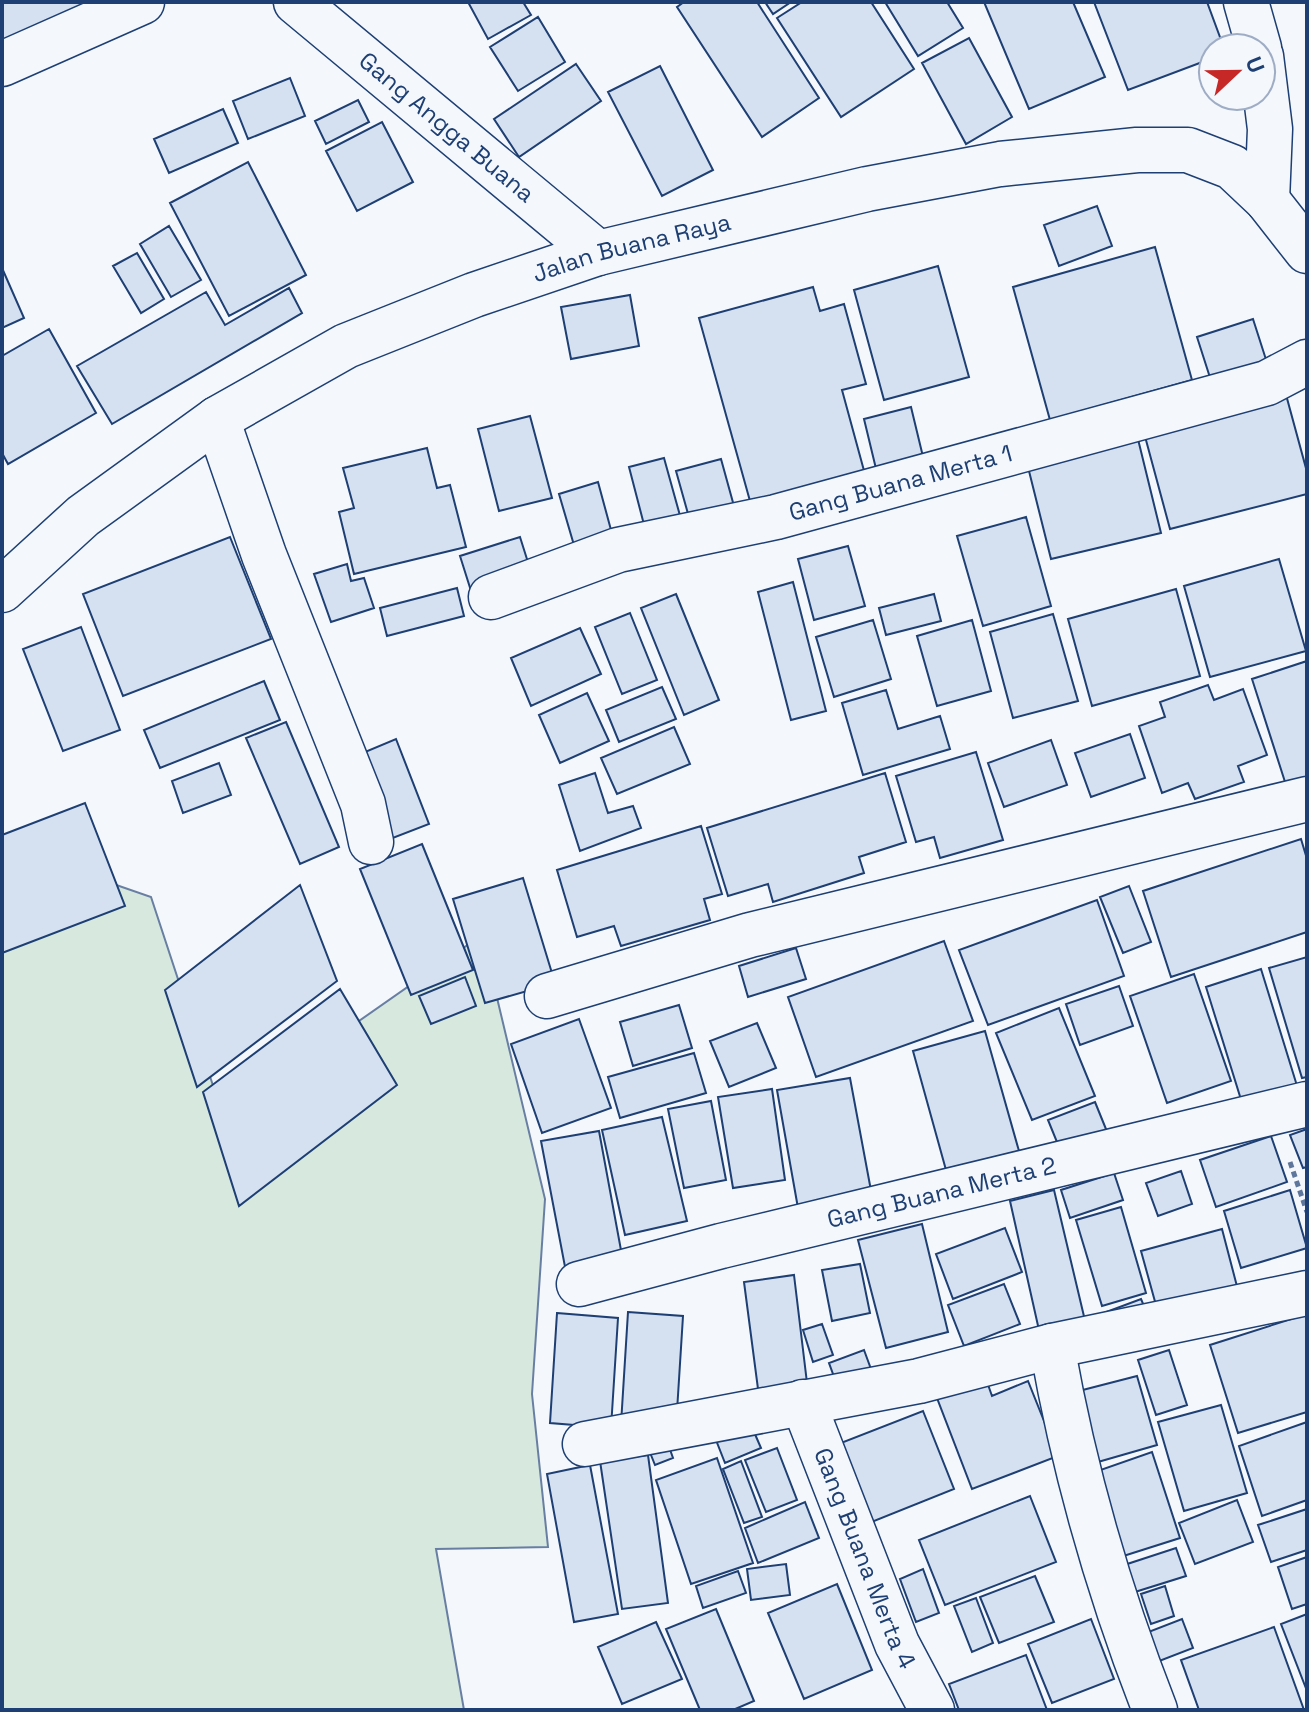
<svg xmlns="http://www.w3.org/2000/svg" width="1309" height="1712" font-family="'Space Grotesk',sans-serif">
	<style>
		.green { fill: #d7e8df; stroke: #687fa3; stroke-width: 2 }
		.building { fill: #d5e0f0; stroke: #1d3f73; stroke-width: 2 }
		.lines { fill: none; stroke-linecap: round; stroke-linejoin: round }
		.minor-casing { stroke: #1d3f73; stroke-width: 47 }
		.path { stroke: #5e769c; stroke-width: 5; stroke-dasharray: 6 4; stroke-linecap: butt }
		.minor { stroke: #f4f7fb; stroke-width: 44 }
		.labels { text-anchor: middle; stroke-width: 6; stroke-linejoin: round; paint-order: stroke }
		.street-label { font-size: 24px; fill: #1d3f73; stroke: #f4f7fb }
	</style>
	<rect width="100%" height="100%" fill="#f4f7fb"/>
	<path class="green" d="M99 879 151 897 223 1116 482 935 545 1199 532 1394 548 1547 436 1549 464 1710H2V925Z"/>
	<path class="building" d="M2 2H125L2 54Z
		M468 2H523L531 15 488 39Z
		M684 2H757L819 98 762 137 677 7Z
		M765 2H791L773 14Z
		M802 2H871L914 69 841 117 777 18Z
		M885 2H947L963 28 918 56Z
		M984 2H1073L1105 77 1029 109Z
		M1094 2H1207L1224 48H1213V58L1128 90Z
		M538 17 565 62 518 91 490 47Z
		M969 38 1012 117 966 144 922 63Z
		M576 64 601 101 519 157 494 119Z
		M660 66 713 170 662 196 608 92Z
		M290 78 305 116 248 139 233 101Z
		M358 100 369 122 326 144 315 121Z
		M223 109 238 143 169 173 154 139Z
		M382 122 413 182 357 211 326 151Z
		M248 162 306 275 229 316 170 203Z
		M1097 206 1112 246 1059 266 1044 225Z
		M169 226 201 280 171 297 140 244Z
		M1155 247 1192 380 1050 420 1013 287Z
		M137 253 164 299 141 313 113 266Z
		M938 266 969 377 884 400 854 290Z
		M2 268 24 318 2 328Z
		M813 287 820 311 844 304 866 384 842 390 869 489 755 519 699 318Z
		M289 288 302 313 112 424 77 366 206 292 225 325Z
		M630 295 639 346 571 359 561 307Z
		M1253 319 1270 372 1214 390 1197 337Z
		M49 329 96 413 8 464 2 453V356Z
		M1285 391 1307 472V494L1170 529 1143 429Z
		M911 407 925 465 878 477 864 419Z
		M530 416 552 498 499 511 478 429Z
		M1136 431 1161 533 1051 559 1026 459Z
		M427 448 437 488 450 485 466 547 354 574 339 512 354 508 343 468Z
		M664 458 684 530 648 540 629 467Z
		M721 459 737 517 692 528 676 471Z
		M598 482 614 541 576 552 559 494Z
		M1026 517 1051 606 983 626 957 536Z
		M230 537 271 639 123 696 83 594Z
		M520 537 532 575 472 594 460 556Z
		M848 546 865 606 814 620 798 559Z
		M1279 559 1306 651 1210 677 1184 586Z
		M347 564 351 581 364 578 374 608 331 622 314 574Z
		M793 582 826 711 791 720 758 592Z
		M457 588 464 616 387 636 380 608Z
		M1176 589 1200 676 1092 706 1068 619Z
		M676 594 719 700 684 715 641 608Z
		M934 594 941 621 886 635 879 608Z
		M630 613 657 680 622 694 595 627Z
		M1053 614 1078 701 1013 718 990 632Z
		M873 620 891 679 834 697 816 637Z
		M972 620 991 691 937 706 917 636Z
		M81 627 120 730 63 751 23 649Z
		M580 628 601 674 531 706 511 658Z
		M1307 661V778L1286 785 1252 679Z
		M264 681 280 720 160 768 144 730Z
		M1208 685 1214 700 1243 689 1267 755 1238 766 1244 782 1195 799 1188 783 1162 793 1139 726 1165 717 1160 702Z
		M662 687 676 719 619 742 606 710Z
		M886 690 898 729 940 716 950 749 863 775 842 703Z
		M587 693 609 741 560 763 539 715Z
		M286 722 339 847 300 864 246 738Z
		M674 727 690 764 617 794 601 758Z
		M1130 734 1145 778 1091 797 1075 753Z
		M396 739 429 824 385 841 353 757Z
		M1051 740 1067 785 1004 807 988 763Z
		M976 752 1003 840 940 858 934 837 916 842 896 776Z
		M219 763 231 795 183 813 172 781Z
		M595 773 608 813 633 806 641 828 580 851 559 785Z
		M885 773 906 842 859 857 864 873 773 902 768 884 728 896 707 828Z
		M85 803 125 906 2 953V835Z
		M701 826 722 894 704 899 710 920 621 946 614 926 577 937 557 870Z
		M1301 839 1307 859V932L1171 977 1143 891Z
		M422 844 473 970 411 995 360 869Z
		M523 878 555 983 485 1003 453 899Z
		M300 885 337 981 197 1087 165 990Z
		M1129 886 1151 942 1123 953 1100 897Z
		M1097 900 1124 976 988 1025 959 950Z
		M944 941 973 1021 816 1077 788 997Z
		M796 948 806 979 748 997 739 966Z
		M1307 957V1077L1302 1078 1269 968Z
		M1261 969 1298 1089 1243 1106 1206 987Z
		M1194 974 1231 1081 1167 1103 1130 996Z
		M465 977 476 1006 431 1024 419 996Z
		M1119 986 1133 1026 1080 1045 1066 1004Z
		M340 989 397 1085 239 1206 203 1092Z
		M679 1005 692 1048 633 1066 620 1022Z
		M1059 1008 1095 1096 1032 1120 996 1033Z
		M579 1019 611 1108 542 1133 511 1044Z
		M757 1023 776 1068 729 1087 710 1041Z
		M985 1031 1019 1151 946 1170 913 1051Z
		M694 1053 706 1093 620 1118 608 1077Z
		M850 1078 872 1196 798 1208 777 1090Z
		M772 1089 785 1180 733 1188 718 1097Z
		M711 1101 726 1180 684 1188 668 1109Z
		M1095 1102 1108 1134 1061 1152 1048 1120Z
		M662 1117 687 1221 625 1235 602 1130Z
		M1307 1129V1167L1303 1168 1290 1135Z
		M599 1131 623 1261 566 1272 541 1141Z
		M1271 1136 1287 1182 1216 1207 1200 1160Z
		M1181 1171 1192 1204 1158 1216 1146 1183Z
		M1114 1173 1123 1200 1070 1218 1061 1190Z
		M1054 1190 1087 1329 1041 1339 1010 1201Z
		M1290 1190 1307 1248 1241 1268 1224 1211Z
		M1121 1207 1146 1293 1102 1306 1076 1220Z
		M922 1224 948 1332 886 1348 858 1240Z
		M1005 1228 1022 1272 953 1299 936 1254Z
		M1222 1229 1239 1294 1159 1316 1141 1251Z
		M860 1264 870 1313 832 1321 822 1270Z
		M794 1275 807 1383 758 1389 744 1282Z
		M1004 1284 1020 1324 964 1346 948 1305Z
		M1141 1299 1147 1313 1101 1314Z
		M628 1312 683 1316 676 1427 621 1424Z
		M557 1313 618 1318 611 1428 550 1423Z
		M1307 1314V1412L1238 1433 1210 1345Z
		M822 1324 833 1355 813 1362 803 1330Z
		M864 1350 875 1380 840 1393 829 1363Z
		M1169 1350 1187 1405 1156 1415 1138 1360Z
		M1137 1376 1157 1445 1091 1464 1071 1393Z
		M986 1379 992 1396 1028 1381 1058 1456 972 1489 937 1398Z
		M1221 1405 1247 1493 1184 1511 1158 1422Z
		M923 1411 954 1489 859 1527 828 1448Z
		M1307 1422V1500L1262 1516 1239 1446Z
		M751 1425 761 1448 725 1463 716 1440Z
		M668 1444 673 1458 655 1465 649 1450Z
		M777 1448 797 1500 766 1512 745 1460Z
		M1152 1452 1180 1538 1114 1559 1086 1475Z
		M648 1455 668 1603 622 1609 600 1461Z
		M717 1458 753 1563 691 1584 656 1480Z
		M741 1461 762 1517 744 1523 723 1469Z
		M590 1465 618 1614 574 1622 547 1474Z
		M1030 1496 1056 1562 945 1605 919 1540Z
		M1237 1500 1253 1542 1195 1564 1179 1523Z
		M805 1502 819 1538 758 1563 745 1528Z
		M1307 1509V1550L1271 1562 1258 1525Z
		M1176 1548 1186 1576 1119 1597 1109 1570Z
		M1307 1557V1604L1292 1609 1278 1567Z
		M786 1564 790 1595 751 1600 747 1569Z
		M923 1569 939 1613 916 1622 900 1579Z
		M738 1571 746 1593 703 1608 696 1586Z
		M1035 1576 1054 1622 999 1643 980 1597Z
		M837 1584 872 1670 804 1699 768 1613Z
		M1165 1586 1174 1616 1151 1624 1141 1594Z
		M976 1598 993 1643 972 1652 954 1606Z
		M716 1609 754 1701 733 1710H700L666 1629Z
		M1307 1614V1691L1281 1624Z
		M1091 1619 1114 1679 1052 1703 1028 1644Z
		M1182 1619 1193 1648 1149 1665 1138 1636Z
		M656 1622 682 1679 622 1704 598 1647Z
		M1274 1627 1304 1710H1199L1181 1660Z
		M1026 1655 1047 1710H959L949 1684Z"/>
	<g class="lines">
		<defs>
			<g id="minor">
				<path id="s1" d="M296 2 598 253"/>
				<path d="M1246 2 1259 48"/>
				<path d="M1261 56 1270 129 1267 200"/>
				<path d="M2 64 142 2"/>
				<path d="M217 419 264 555 363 804 371 842"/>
				<path id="s2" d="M2 590 83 516 217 419 346 346 474 295 598 253 867 189 1000 164 1137 150H1188L1232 167 1267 200 1307 251"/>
				<path id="s3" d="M491 597 618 550 776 517 1267 383 1307 362"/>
				<path d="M547 996 750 935 1307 799"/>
				<path id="s4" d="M579 1284 721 1246 1307 1104"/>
				<path d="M1052 1346C1074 1470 1109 1593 1155 1710"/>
				<path id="s5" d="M803 1402 897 1644 932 1710"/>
				<path d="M585 1444 919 1381 1052 1346 1307 1293"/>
			</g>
		</defs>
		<use href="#minor" class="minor-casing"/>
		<path class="path" d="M1290 1162 1307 1212"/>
		<use href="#minor" class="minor"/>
	</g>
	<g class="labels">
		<g class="street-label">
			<text dy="8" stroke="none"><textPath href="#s1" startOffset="196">Gang Angga Buana</textPath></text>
			<text dy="8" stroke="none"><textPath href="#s2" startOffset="726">Jalan Buana Raya</textPath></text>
			<text dy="8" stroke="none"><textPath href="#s3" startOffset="426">Gang Buana Merta 1</textPath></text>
			<text dy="8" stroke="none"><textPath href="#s4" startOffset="374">Gang Buana Merta 2</textPath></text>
			<text dy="8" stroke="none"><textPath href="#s5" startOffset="168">Gang Buana Merta 4</textPath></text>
		</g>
	</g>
	<rect width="1309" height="1712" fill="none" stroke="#1d3f73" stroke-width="8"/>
	<g transform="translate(1237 72) rotate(68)"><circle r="38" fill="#f4f7fb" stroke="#9eadc5" stroke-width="2"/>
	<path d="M0-6L14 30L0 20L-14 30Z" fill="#c62828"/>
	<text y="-12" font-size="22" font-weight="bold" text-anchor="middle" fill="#1d3f73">U</text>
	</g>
</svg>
